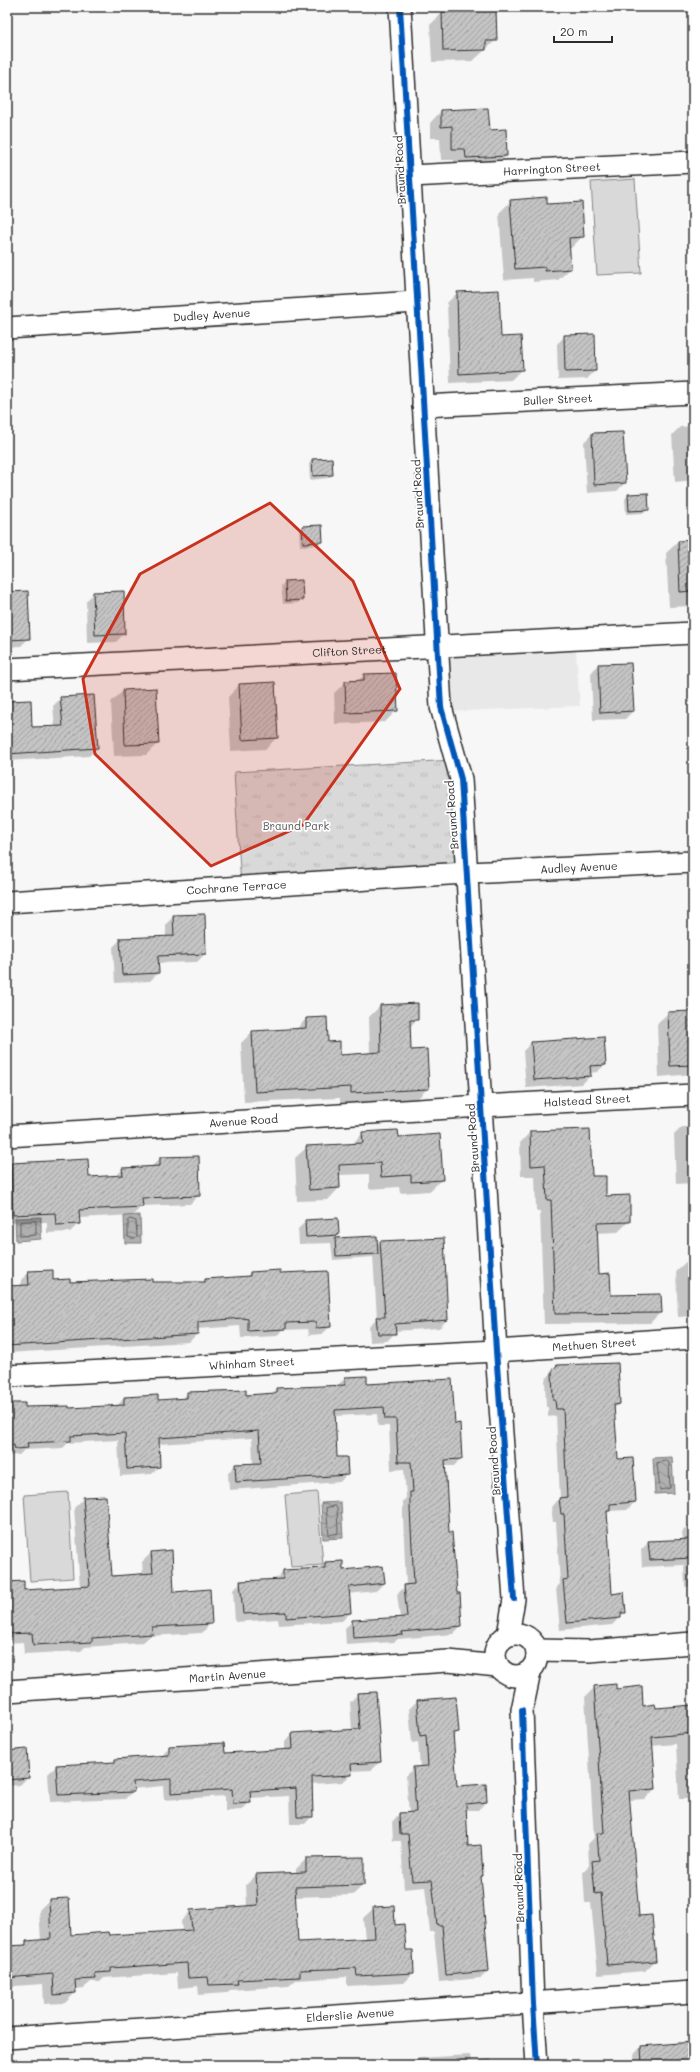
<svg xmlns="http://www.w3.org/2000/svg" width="700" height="2072" font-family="Mali,sans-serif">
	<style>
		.built { fill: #e8e8e8 }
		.grass { fill: url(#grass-tufts); stroke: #828282 }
		.pitch { fill: #d9d9d9; stroke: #828282 }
		.water { fill: url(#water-waves); stroke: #7b7b7b }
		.shadow { fill: #0003 }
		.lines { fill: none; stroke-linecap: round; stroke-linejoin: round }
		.shore { stroke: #606060; stroke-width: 1 }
		.building { fill: url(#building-hatch); stroke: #2b2b2b }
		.minor-casing { stroke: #2b2b2b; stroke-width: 24 }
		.minor { stroke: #fff; stroke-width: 21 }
		.cycleway-casing { stroke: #fff; stroke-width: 8 }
		.cycleway { stroke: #0057b8; stroke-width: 6 }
		.marked { fill: #c8321e; fill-opacity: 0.2; stroke: #c8321e; stroke-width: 3; stroke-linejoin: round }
		.labels { text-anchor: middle; stroke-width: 3.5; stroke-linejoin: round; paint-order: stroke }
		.street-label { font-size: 11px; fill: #2b2b2b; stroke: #fff }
		.park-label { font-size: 11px; fill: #565656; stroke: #fff }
	</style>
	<defs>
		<pattern id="grass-tufts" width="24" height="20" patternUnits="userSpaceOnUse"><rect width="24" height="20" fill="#d9d9d9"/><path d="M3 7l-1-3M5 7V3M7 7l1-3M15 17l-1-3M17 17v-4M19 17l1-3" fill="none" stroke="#bababa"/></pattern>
		<pattern id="water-waves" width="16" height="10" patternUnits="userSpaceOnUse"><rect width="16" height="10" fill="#b0b0b0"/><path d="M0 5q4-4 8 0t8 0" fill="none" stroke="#8f8f8f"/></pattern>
		<pattern id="building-hatch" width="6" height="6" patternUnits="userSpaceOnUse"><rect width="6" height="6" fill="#c4c4c4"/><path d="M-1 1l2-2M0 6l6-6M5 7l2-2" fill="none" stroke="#9f9f9f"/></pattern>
	</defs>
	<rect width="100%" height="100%" fill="#f7f7f7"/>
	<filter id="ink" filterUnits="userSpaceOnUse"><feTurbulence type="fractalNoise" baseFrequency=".025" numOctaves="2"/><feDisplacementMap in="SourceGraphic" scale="8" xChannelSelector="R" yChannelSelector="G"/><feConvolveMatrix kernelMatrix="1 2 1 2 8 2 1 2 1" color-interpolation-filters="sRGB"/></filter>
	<g filter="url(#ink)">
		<path class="built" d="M575 639 580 706 442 712 437 647Z"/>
		<path class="grass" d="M455 760 466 873 241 887 234 772Z"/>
		<path class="pitch" d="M635 179 641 273 597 275 591 182Z
			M68 1492 73 1578 30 1581 24 1495Z
			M317 1492 323 1565 291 1567 285 1495Z"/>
		<path class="water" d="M140 1215 141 1243H125L124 1216Z
			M41 1217V1239L16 1241 15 1218Z
			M672 1457 674 1493 655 1494 653 1458Z
			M341 1502 343 1538 323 1539 321 1503Z"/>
		<path class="shadow" d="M682 7H693V10L682 11Z
			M442 13 496 40 473 61 432 62 430 25Z
			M441 111 489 131 506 156 494 167 454 169V160H441L440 138H430V123Z
			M511 201 546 205 583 236 571 248H568L570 269 558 280 533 282V278L504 280 499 213Z
			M498 291 500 338 521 370 511 380 450 383 447 303 457 293Z
			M565 336 595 371 587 379 558 380 557 344Z
			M693 426V480L675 482 672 435 680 427Z
			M592 434 625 483 617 491 587 493 584 442Z
			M312 460 332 475 328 478 310 480 309 464Z
			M628 495 648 509 644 513 626 514 625 499Z
			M303 527 322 541 318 545 300 546 299 530Z
			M693 541V606L669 607 666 553 678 542Z
			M301 581 302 599 298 603 283 604 281 586 285 582Z
			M7 593 29 638 21 646 7 647Z
			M94 593 124 634 116 642 87 643 86 601Z
			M598 665 633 711 625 719 593 720 591 673Z
			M364 675 397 710 385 722 335 724 334 693 346 682 358 681Z
			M239 685 277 737 266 749 231 751 228 697Z
			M123 691 158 743 146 755 114 756 111 702Z
			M61 698 97 748 89 756 7 761V702L31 729 55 727 53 706Z
			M174 916 205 954 197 962 158 963V973L150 981 115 983 113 947 121 939 166 937V924Z
			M380 1006 417 1019 409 1028 410 1051 428 1088 417 1099 340 1104V1098L244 1102 241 1043 252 1032 295 1030 306 1019 339 1056 370 1054 369 1017Z
			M693 1012V1074L659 1077 657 1024 668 1013Z
			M531 1043 605 1065 597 1072 590 1073V1076L582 1084 526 1088 523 1051Z
			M682 1127H693V1183L676 1184 674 1135Z
			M530 1132 591 1177 605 1197 629 1221 618 1232 597 1233 598 1275 610 1296 661 1312 650 1323 544 1324 540 1211H536L535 1176H521L520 1143Z
			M363 1133 398 1138 442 1179 430 1191 400 1193 399 1187 369 1189V1174L339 1175V1188L328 1200 297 1201 295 1158 307 1147 352 1144Z
			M160 1158 199 1195 190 1204 142 1206 133 1215 79 1218V1223L70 1232 47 1233V1222L7 1223V1164L87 1160 88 1178 115 1177 123 1169 151 1167Z
			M306 1221 338 1235 334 1239 376 1237V1246L381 1242 447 1320 439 1328 395 1331V1333L387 1341 370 1342 369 1326 377 1318 373 1257 333 1260 331 1243 299 1244 298 1229Z
			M688 1260H693V1316L678 1317 676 1271Z
			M29 1272 52 1281 69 1283H202L205 1280 246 1277 250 1273 279 1274 330 1327 322 1334 309 1335 308 1329 283 1330 277 1336 241 1338 240 1326 197 1329V1334L189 1342 7 1353V1287H21V1280Z
			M558 1366 619 1404 613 1409 617 1460 635 1502 627 1510 608 1511 606 1513 611 1595 625 1612 612 1625 560 1630 556 1588 560 1584 556 1522H553L551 1507 560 1498 556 1416 548 1417V1407H546L545 1380Z
			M345 1378 366 1385 454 1425 461 1458 454 1466H444L448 1533 461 1626 453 1634 398 1639 394 1642 346 1645 345 1628 353 1621 400 1618 397 1594 406 1586 403 1517V1501L406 1498 404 1469 391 1470 389 1426H378L377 1414 334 1416 336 1458 347 1474 340 1482 229 1490 228 1473 235 1465 253 1464 252 1438 158 1444 159 1467 152 1474 120 1476 118 1440 68 1443 63 1448 24 1450 19 1455 7 1456V1408L10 1404 24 1408 68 1409 117 1406 124 1398 157 1401 182 1399 188 1393 245 1396 271 1394 276 1389 337 1386Z
			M84 1498 111 1577 143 1575 142 1562 152 1552 173 1593 211 1623 202 1633 150 1636 142 1643 85 1647 81 1651 24 1654 23 1642 7 1643V1583L23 1591 80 1587 74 1508Z
			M690 1524H693V1586L685 1587 684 1565 642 1567 641 1550 649 1542 683 1540 682 1532Z
			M325 1563 342 1571 384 1583 376 1591 348 1594 350 1613 342 1621 279 1625 278 1619 235 1622 233 1590 241 1582 275 1580 283 1571 319 1569Z
			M595 1687 615 1690 643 1707 655 1709 693 1706V1799H679L676 1744 651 1746 655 1789 645 1799 629 1800 638 1917 655 1961 645 1971 598 1975 591 1903H585L583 1872 589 1865 588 1844 594 1838 585 1697Z
			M358 1694 380 1762 372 1770 350 1771 351 1774 343 1782 311 1784 312 1816 305 1824H290L289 1796 249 1798 250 1802 242 1810 225 1811V1796L164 1800 163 1786 132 1789 133 1791 125 1799 50 1802 48 1774 56 1766 113 1763 116 1760 162 1756 169 1747 224 1754 285 1751V1742L292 1734 352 1731 350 1702Z
			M417 1701 458 1732 452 1738 456 1787 486 1802 478 1810H465L467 1847 482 1875 480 1878 488 1971 481 1978 439 1982 434 1932H430L425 1887 404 1889 401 1841H393L392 1822 399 1814 409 1813 406 1776 414 1768H420L418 1742 412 1743 409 1709Z
			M7 1752 28 1777 20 1785 7 1786Z
			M363 1858V1885L353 1895 295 1897 297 1943 365 1940 363 1918 374 1908 394 1926 413 1973 403 1983 347 1986V1977L296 1980 289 1986 230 1990 226 1993 199 1995 198 1986 178 1988 177 1973 104 1978 100 1982H91L84 1988 75 1989V1993L65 2003 44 2004 43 1984 15 1986 7 1994V1947L22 1946 27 1942 41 1941 39 1910 49 1900 70 1936H108L182 1932 181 1921 191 1911 247 1907 246 1885 256 1875 296 1873V1869L306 1859Z
			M691 2040H693V2065H635L634 2054 642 2046 687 2044Z
			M470 2055 471 2061 491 2059V2065H410L417 2058Z"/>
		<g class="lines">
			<path class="shore" d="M130 1219 136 1221 137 1237 135 1239 128 1237V1221Z
				M36 1221V1235L20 1236V1222Z
				M667 1461 669 1463 670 1488 660 1490 657 1463Z
				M335 1506 337 1508 338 1533 329 1535 326 1508Z"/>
		</g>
		<path class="building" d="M496 10 497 41H486V50L443 51 442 12Z
			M488 108 490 130 506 129 507 156 466 158 465 149H452V126L441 127V110Z
			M547 197V204L582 202 584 237 569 238 571 269 545 271V267L515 269 510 200Z
			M499 290 501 337 521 336 523 370 459 374 457 292Z
			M595 334 596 371 565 372 564 335Z
			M623 432 626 483 594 485 592 433Z
			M332 458 333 475 313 476 312 459Z
			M648 493 649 510 629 511 628 494Z
			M322 525 323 542 303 543 302 526Z
			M693 540V591L680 592 678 541Z
			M302 580 303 600 286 601 285 581Z
			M28 591 30 639 7 640V592Z
			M124 591 125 634 95 635 93 592Z
			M631 663 634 711 600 713 598 664Z
			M396 673 398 711 346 713 345 681 364 680V674Z
			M275 682 278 738 242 740 239 684Z
			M156 688 159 744 125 745 123 690Z
			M94 695 98 748 7 754V701L31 700 32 727 63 726 60 697Z
			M205 914 206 954 158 956 159 973 122 975 120 938 174 936 173 915Z
			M418 1003V1020H410L411 1050 427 1049 429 1089 351 1093V1087L255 1092 252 1031 306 1028V1018L327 1017 328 1042 340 1041V1055L381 1052 380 1005Z
			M693 1011V1065L670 1066 668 1012Z
			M604 1037 606 1065 590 1066 591 1076 534 1080 531 1042Z
			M590 1129 592 1176H606V1196L630 1195V1222L597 1223 599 1274 610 1273 611 1295 661 1294 662 1313 555 1314 551 1200H547L545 1165 531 1166 530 1131Z
			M398 1130 399 1137 440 1134 443 1180 411 1182V1175L381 1177 380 1163 339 1165 340 1188 309 1190 306 1146 363 1143 362 1132Z
			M199 1156 200 1196 142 1198 143 1207 79 1210 80 1224 56 1225 55 1213 13 1215 11 1163 88 1159 89 1177 123 1175 122 1168 160 1166V1157Z
			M338 1218 339 1235 306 1237 305 1220Z
			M377 1236 378 1254 336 1256 335 1238Z
			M444 1238 448 1320 395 1324 396 1334H378L376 1317H385L380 1241Z
			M53 1270V1280L70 1279V1282L152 1279V1282H205V1279L250 1276V1272L280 1270V1273L328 1271 331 1327 316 1328V1322L286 1323V1329L248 1331V1319L242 1318 198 1322V1334L7 1346V1286L29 1285 28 1271Z
			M618 1363 620 1404 614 1405 618 1459 633 1458 636 1502 610 1504V1511H607L612 1594 624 1592 626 1613H621V1618L567 1623 563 1580 568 1579 564 1514H561L559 1498 567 1497 563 1409H556L555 1400H553L552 1371 557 1365Z
			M367 1376V1384L452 1379 455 1424 460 1423 462 1459 445 1460 449 1532H452L457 1593H460L462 1626 402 1632 403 1635 353 1638 352 1620 407 1617 404 1585 414 1584 410 1509V1492H413L411 1462H398L396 1419H385L384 1407 335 1410 337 1457H347L348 1475 236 1482 235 1464 261 1463 259 1431 159 1438 160 1467 127 1469 125 1433 71 1436V1441L27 1443 28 1448 15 1449 14 1445H7V1409H11L10 1403H25V1407L69 1406V1408L124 1405V1397L158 1395V1400L187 1398V1392L246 1390V1395L276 1393V1388L345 1385V1377Z
			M106 1496 112 1576 153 1573 151 1552 172 1550 174 1592 210 1589 212 1624 152 1627 153 1634 92 1638V1642L33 1645 32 1633 7 1634V1582L24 1581V1590L90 1586 83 1497Z
			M693 1539V1558L650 1560 648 1541Z
			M343 1561V1570L383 1566 385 1583 349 1587 351 1613 286 1618V1612L243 1614 240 1581 283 1579V1570L325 1568V1562Z
			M616 1684V1689L642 1686 643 1706 655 1704 656 1708 693 1705V1733L652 1737 656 1789 629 1791 639 1916 652 1915 656 1961 607 1965 601 1893 595 1894 592 1861 599 1860 597 1833H604L594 1686Z
			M376 1692 381 1762 351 1764 352 1775 312 1777 313 1817H297L296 1788 250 1791 251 1803 233 1804 232 1789 171 1793V1779L133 1782 134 1792 58 1795 56 1765 115 1762V1759L169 1755V1746L224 1743 225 1753 293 1749 292 1733 360 1729 357 1693Z
			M456 1697 459 1732 453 1733 457 1786 486 1784 487 1802 466 1804 468 1846 481 1845 483 1876H481L489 1971 446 1975 442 1925H437L432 1880 412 1881 408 1834H400L399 1813 416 1812 413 1767 428 1766 426 1735 420 1736 417 1700Z
			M27 1749 29 1778 7 1780V1751Z
			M364 1857V1885L295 1887 298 1942 375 1938 373 1907 394 1906 395 1925 404 1924 406 1950H413L414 1973 357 1976 356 1968 300 1970V1977L237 1980 238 1984 209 1985 208 1977 188 1978 187 1963 111 1968V1972L95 1973 96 1979 75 1980 76 1993 54 1995 53 1974 7 1978V1946L26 1945V1941L51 1939 49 1899 69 1898 71 1935 108 1932 109 1935 192 1930 190 1910 258 1905 256 1874 306 1872V1858Z
			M693 2042V2065H642L641 2046Z"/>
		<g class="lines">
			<defs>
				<g id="minor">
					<path d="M400 7 441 707 461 779 496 1351 514 1599 508 1635"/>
					<path id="s1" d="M410 176 693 162"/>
					<path id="s2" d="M7 328 416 302"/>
					<path id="s3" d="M423 406 693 393"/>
					<path id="s4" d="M7 669 693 633"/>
					<path id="s5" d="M7 902 448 874 693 862"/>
					<path id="s6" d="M7 1136 481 1106 693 1095"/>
					<path id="s7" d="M7 1376 496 1351 693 1338"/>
					<circle cx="516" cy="1655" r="21"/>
					<path d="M537 1650 589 1651 693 1643"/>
					<path d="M530 1672 522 1710 533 2004 537 2065"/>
					<path id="s8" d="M7 1691 448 1661 498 1666"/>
					<path id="s9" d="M7 2038 693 1992"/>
				</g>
			</defs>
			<use href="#minor" class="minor-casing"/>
			<use href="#minor" class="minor"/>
			<defs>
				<path id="cycleway" d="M400 7 441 707 461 779 496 1351 514 1599
					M522 1710 533 2004 537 2065"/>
			</defs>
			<use href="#cycleway" class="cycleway-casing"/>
			<use href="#cycleway" class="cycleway"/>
		</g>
	</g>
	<path class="marked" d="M270 503 353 581 400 689 303 825 211 866 95 754 83 679 140 574Z"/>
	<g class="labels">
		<g class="street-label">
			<text dy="4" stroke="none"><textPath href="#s1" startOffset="142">Harrington Street</textPath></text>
			<text transform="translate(400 170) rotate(-93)" y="4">Braund Road</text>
			<text dy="4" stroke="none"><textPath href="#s2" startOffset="205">Dudley Avenue</textPath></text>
			<text dy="4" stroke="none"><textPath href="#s3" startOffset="135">Buller Street</textPath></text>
			<text transform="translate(418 494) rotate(-93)" y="4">Braund Road</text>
			<text dy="4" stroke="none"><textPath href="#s4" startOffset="343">Clifton Street</textPath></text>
			<text transform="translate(452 815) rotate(-94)" y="4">Braund Road</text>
			<text dy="4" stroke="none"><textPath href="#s5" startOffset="573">Audley Avenue</textPath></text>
			<text dy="4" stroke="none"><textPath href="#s5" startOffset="230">Cochrane Terrace</textPath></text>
			<text dy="4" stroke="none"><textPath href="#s6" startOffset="581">Halstead Street</textPath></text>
			<text dy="4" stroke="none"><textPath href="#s6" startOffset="237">Avenue Road</textPath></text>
			<text transform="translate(473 1138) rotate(-94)" y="4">Braund Road</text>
			<text dy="4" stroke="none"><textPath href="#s7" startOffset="588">Methuen Street</textPath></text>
			<text dy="4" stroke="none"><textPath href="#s7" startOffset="245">Whinham Street</textPath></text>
			<text transform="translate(494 1461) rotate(-94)" y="4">Braund Road</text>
			<text dy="4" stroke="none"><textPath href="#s8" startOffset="221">Martin Avenue</textPath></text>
			<text transform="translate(519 1888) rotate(-92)" y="4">Braund Road</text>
			<text dy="4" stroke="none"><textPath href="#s9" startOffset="344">Elderslie Avenue</textPath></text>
		</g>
		<g class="park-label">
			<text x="296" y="830">Braund Park</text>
		</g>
	</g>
	<rect width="700" height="2072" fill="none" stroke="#fff" stroke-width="24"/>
	<rect x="12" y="12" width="676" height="2048" fill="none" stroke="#2b2b2b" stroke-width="1.5" filter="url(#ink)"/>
	<path d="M554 36v6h58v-6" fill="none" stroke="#2b2b2b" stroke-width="2"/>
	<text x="560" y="36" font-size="12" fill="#2b2b2b" stroke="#ffffff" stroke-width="3" paint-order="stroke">20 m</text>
</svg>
